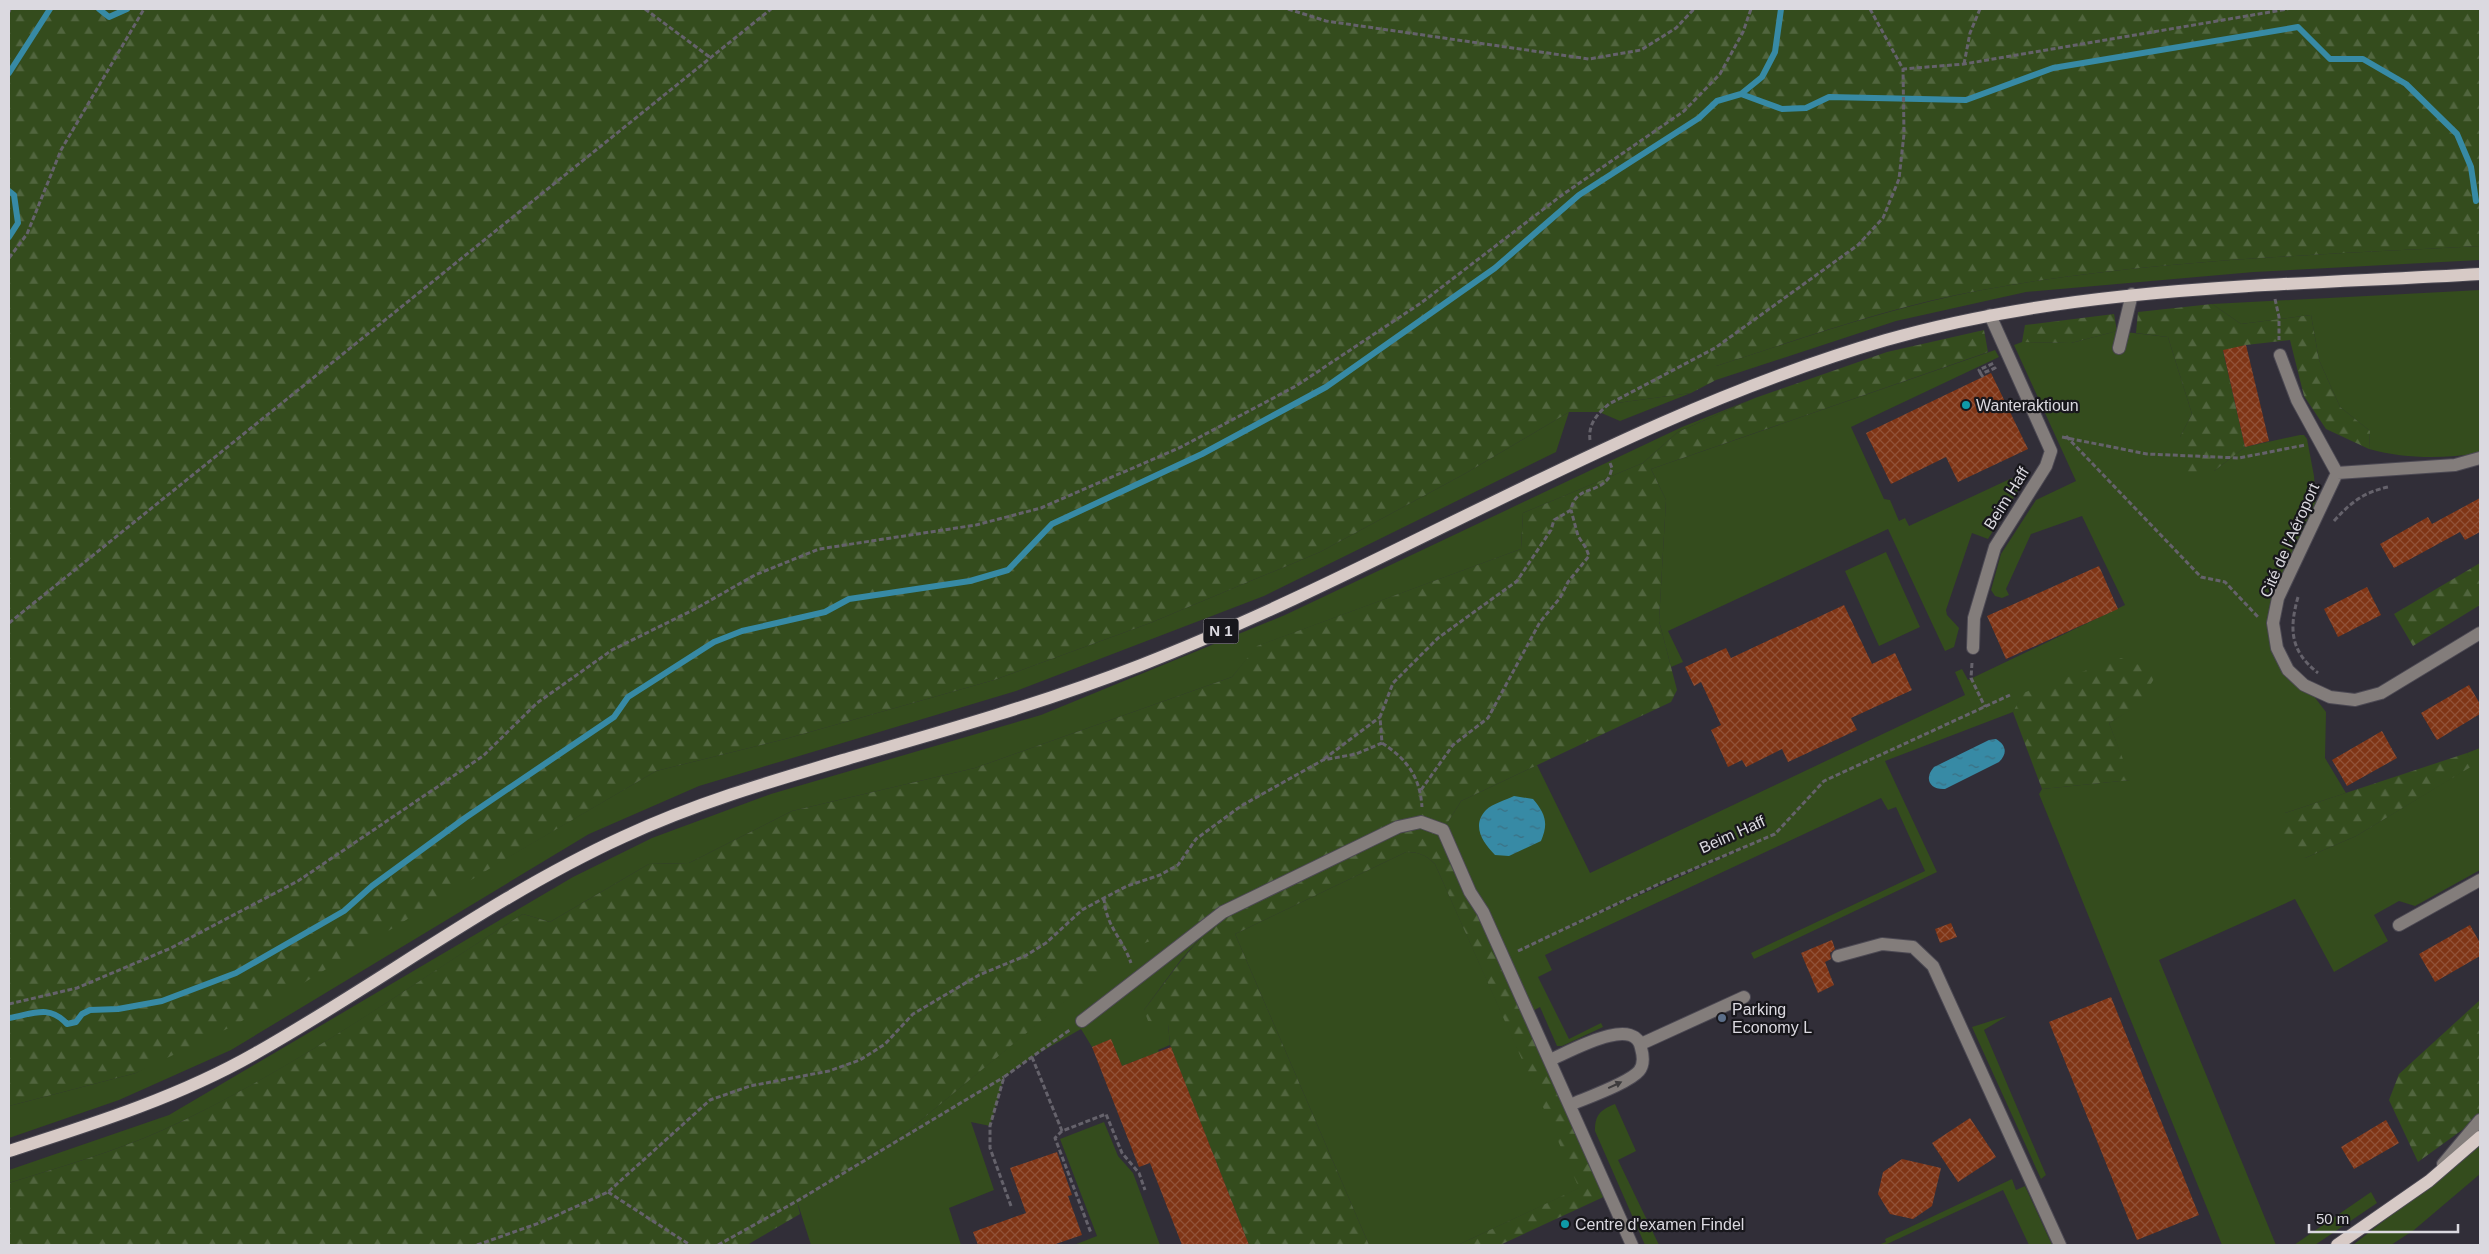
<svg xmlns="http://www.w3.org/2000/svg" width="2489" height="1254" font-family="Arial,sans-serif">
	<style>
		.grass { fill: #344c1d; fill-rule: evenodd }
		.forest { fill: url(#forest-firs) }
		.water { fill: url(#water-ripples) }
		.lines { fill: none; stroke-linecap: round; stroke-linejoin: round }
		.stream { stroke: #378aa5; stroke-width: 6 }
		.building { fill: url(#building-cross-hatch) }
		.minor-casing { stroke: #4c4953; stroke-width: 14 }
		.major-casing { stroke: #4c4953; stroke-width: 14 }
		.path { stroke: #65626b; stroke-width: 3; stroke-dasharray: 5 2.5; stroke-linecap: butt }
		.minor { stroke: #837d7b; stroke-width: 12 }
		.major { stroke: #d7cac6; stroke-width: 12 }
		.oneway { fill: #3d3b3d }
		.culture-dot { fill: #0f9aa8; stroke: #18171c; stroke-width: 2 }
		.service-dot { fill: #5c6f8a; stroke: #18171c; stroke-width: 2 }
		.labels { text-anchor: middle; stroke-width: 4.5; stroke-linejoin: round; paint-order: stroke }
		.shield { fill: #18171c; stroke: #a09fa5; stroke-width: 1 }
		.shield-label { font-size: 15px; font-weight: bold; fill: #dbd9e0 }
		.poi-label { font-size: 16px; fill: #dbd9e0; stroke: #18171c; text-anchor: start }
		.street-label { font-size: 16px; fill: #dbd9e0; stroke: #18171c }
	</style>
	<defs>
		<pattern id="forest-firs" width="22" height="20" patternUnits="userSpaceOnUse" patternTransform="scale(1.25)"><rect width="22" height="20" fill="#344c1d"/><path d="M5 1l3.5 6h-7zM16 11l3.5 6h-7z" fill="#51653e"/></pattern>
		<pattern id="water-ripples" width="26" height="14" patternUnits="userSpaceOnUse" patternTransform="scale(1.25)"><rect width="26" height="14" fill="#378aa5"/><path d="M2 4q2-2 4 0t4 0M15 11q2-2 4 0t4 0" fill="none" stroke="#3b7083"/></pattern>
		<pattern id="building-cross-hatch" width="8" height="8" patternUnits="userSpaceOnUse" patternTransform="scale(1.25)"><rect width="8" height="8" fill="#7f3516"/><path d="M0 0l8 8M0 8l8-8" fill="none" stroke="#915238"/></pattern>
	</defs>
	<rect width="100%" height="100%" fill="#312e38"/>
	<path class="grass" d="M2480 246V260L2254 272 2026 292 1896 321 1716 380V366C1804 338 1891 307 1982 290 2146 260 2315 255 2480 246Z
		M2480 290V453C2442 459 2406 459 2369 449L2370 431 2340 407 2319 360 2311 315 2241 324 2212 304Z
		M2117 331 2168 337 2192 414 2180 437 2214 471 2245 447 2300 435H2304L2307 439 2314 476 2317 515 2278 598 2277 648 2326 712 2325 758 2346 793 2285 813 2305 858 2356 836 2473 765 2467 753 2480 748V870L2415 906 2399 901 2374 915 2388 941 2334 972 2295 899 2159 960 2276 1245H2222L2039 794 2042 789 2130 780 2109 723 2138 705 2024 693 2013 712 1885 761 1937 872 1754 959 1751 953 1925 871 1896 807 1888 810 1881 798 1545 955 1552 970 1538 977 1569 1039 1601 1023 1603 1027 1562 1046H1557L1540 1007 1529 1013 1443 830 1461 801 1537 765 1590 873 1965 695 1955 672 1962 669 1968 680 2125 605 2082 516 2031 534 2006 589 2009 595 2002 598 1995 596 1991 590 2001 554 2036 500 2076 481 2014 345 2022 342 2071 343ZM1747 846V847L1551 935 1665 881Z
		M1995 350 1999 357 1851 427 1884 499 1890 500 1899 521 1905 518 1909 526 2012 478 2020 480 2022 484 1988 539 1972 533 1946 610 1947 615 1959 628 1954 647 1945 651 1888 529 1668 631 1683 662 1671 667 1659 621 1666 500 1651 469Z
		M1691 393 1620 421 1599 412 1609 404Z
		M1755 398 1678 432 1643 463 1523 513 1521 549 1258 646 1232 677 975 768 792 811 689 863 649 864 550 922 523 914C406 989 289 1073 163 1130 114 1152 60 1167 9 1183V1170L169 1115 573 877 652 838 771 794 1041 715 1285 615 1682 427Z
		M1569 412 1556 452 1264 596 1016 691 699 786 589 834 231 1050 119 1100 9 1138V1106L136 1073 656 771 785 739 994 680 1150 623 1320 552 1466 473Z
		M1886 552 1920 627 1879 646 1845 571Z
		M1406 852C1419 852 1426 855 1435 864L1580 1188 1458 1245H1369L1235 934Z
		M1223 912 1180 961 1144 1010 1168 1023 1170 1045 1158 1050 1159 1052 1122 1066 1111 1040 1092 1047 1081 1029 1032 1057 1004 1077 990 1126 971 1122 994 1190 949 1208 961 1245H811L797 1201 909 1130 1127 949Z
		M2007 1016 1984 1030 2046 1175 2041 1179 1972 1027Z
		M1615 1104 1636 1151 1618 1160 1659 1245H1645L1595 1131C1595 1115 1600 1110 1615 1104Z
		M1104 1122 1118 1156 1133 1173 1160 1245H1074L1097 1236 1060 1139Z
		M2480 1145V1174L2414 1230 2391 1245H2353Z
		M2012 1179 2016 1190 2025 1186 2052 1245H2029L2003 1190 1885 1245H1878L1886 1242 1885 1239Z
		M2371 1192 2377 1203 2315 1245H2294Z"/>
	<path class="forest" d="M9 9H2480V246C2314 255 2146 260 1982 290 1891 306 1804 338 1716 366V380L1691 393 1609 404 1599 412H1569L1466 473 1320 552 1150 623 994 680 785 739 656 771 502 861 237 1024 136 1073 9 1106Z
		M2212 304 2241 324 2311 315 2319 360 2340 407 2370 431 2369 449 2326 429 2304 396 2290 340 2246 345 2223 351 2245 447 2214 471 2187 477 2180 437 2192 414 2168 337 2136 333 2138 312Z
		M2114 314 2117 331 2071 343 2022 342 2025 325Z
		M1984 330 1988 352 1651 469 1666 500 1659 621 1677 690 1671 702 1461 801 1443 830 1610 1194 1500 1245H1458L1579 1188 1435 864C1426 855 1419 852 1406 852L1235 934 1369 1245H1249L1170 1045 1168 1024 1148 1021 1144 1010 1180 962 1222 913 1127 950 909 1130 797 1201 800 1214 747 1245H9V1183C60 1167 114 1152 163 1130 290 1072 405 989 523 914L550 922 649 864 689 863 792 811 975 768 1232 677 1257 646 1521 549 1523 513 1643 463 1678 432 1755 398 1887 352Z
		M2480 563V605L2413 646 2394 614Z
		M2121 658 2158 672 2138 706 2109 723 2131 780 2042 789 2013 712 2023 693Z
		M2467 753 2474 765 2356 836 2305 858 2281 840 2285 813Z
		M2480 1000V1117L2418 1162 2389 1100 2399 1074Z"/>
	<path class="water" d="M1996 739C2006 745 2008 753 1999 762L1945 789C1929 790 1924 778 1934 767L1989 740Z
		M1514 796 1533 799C1545 813 1549 823 1541 841L1509 856 1495 855C1483 843 1471 826 1486 810 1492 804 1506 800 1514 796Z"/>
	<g class="lines">
		<path class="stream" d="M99 9 109 17 127 9
			M9 73 50 9
			M1741 94 1782 109 1806 108 1829 97 1966 100 2053 68 2298 27 2330 59H2363L2406 84 2457 134 2471 167 2476 201
			M9 191 14 195 18 223 9 237
			M9 1018C33 1014 49 1004 67 1024L76 1022 82 1014 90 1010 118 1009 162 1001 236 973 344 911 372 886 465 818 614 717 628 697 714 642 742 631 825 612 849 599 970 581 1008 570 1052 524 1202 454 1326 387 1495 268 1579 195 1699 118 1717 101 1741 94 1762 77 1775 52 1781 9"/>
	</g>
	<path class="building" d="M2246 345 2269 441 2245 447 2223 350Z
		M1991 373 2028 449 1958 482 1946 457 1891 484 1866 433Z
		M2480 498V532L2465 540 2460 532 2394 568 2380 544 2428 517 2432 524Z
		M2099 566 2118 609 2006 659 1987 616Z
		M2367 587 2381 615 2338 637 2324 609Z
		M1844 605 1872 664 1895 653 1912 690 1851 718 1857 730 1788 762 1782 749 1746 767 1742 760 1728 767 1711 730 1721 725 1701 682 1694 686 1685 667 1726 648 1731 658Z
		M2469 685 2480 704V714L2437 740 2421 713Z
		M2382 731 2397 758 2347 786 2332 760Z
		M1951 923 1957 937 1940 943 1935 929Z
		M2470 925 2480 943V956L2435 982 2419 954Z
		M1832 940 1835 949 1830 953 1831 959 1825 962 1834 985 1818 993 1801 953Z
		M2111 997 2199 1215 2137 1240 2049 1022Z
		M1111 1039 1122 1066 1171 1047 1249 1245H1182L1150 1163 1139 1167 1092 1047Z
		M1970 1118 1996 1157 1958 1182 1932 1143Z
		M2386 1120 2399 1143 2354 1169 2341 1147Z
		M1057 1152 1072 1195 1068 1196 1082 1235 1053 1245H978L973 1232 1026 1213 1010 1168Z
		M1902 1159 1941 1168 1932 1206 1913 1219 1890 1214 1878 1194 1883 1172Z"/>
	<g class="lines">
		<defs>
			<path id="minor" d="M2119 348 2132 294
				M2280 355 2297 400 2337 473 2455 465 2480 458
				M2337 473 2278 598 2273 623 2277 648 2288 670 2304 685 2330 697 2355 700 2381 693 2480 633
				M1973 648 1974 618 1995 547 2046 466 2051 451 1990 315
				M2399 925 2480 880
				M1838 956 1882 944 1913 947 1933 966 2060 1245
				M1082 1021 1223 912 1398 827 1421 822 1443 830 1470 892 1483 912 1632 1245
				M1641 1044 1744 997
				M1550 1060C1569 1052 1635 1014 1641 1048 1643 1055 1644 1065 1639 1071 1629 1083 1586 1098 1570 1105
				M2443 1164 2480 1120"/>
			<path id="major" d="M9 1151C93 1124 179 1097 256 1053 380 983 494 896 623 837 696 803 772 781 850 758 948 730 1046 702 1141 665 1394 566 1624 416 1886 340 2079 285 2281 286 2480 274
				M2337 1245 2429 1181 2480 1137"/>
		</defs>
		<use href="#minor" class="minor-casing"/>
		<use href="#major" class="major-casing"/>
		<path class="path" d="M645 9 711 58
			M1288 9 1326 21 1589 59 1641 50 1676 28 1694 9
			M1870 9 1903 69 1964 64 2288 9
			M9 12 10 9
			M1964 64 1970 33 1980 9
			M9 258 27 234 61 150 144 9
			M2275 299 2279 317V340
			M1981 374 1979 370 1994 363
			M1983 377 1981 374 1995 368 1996 371
			M2066 436 2201 577 2225 582 2259 618
			M2062 437 2147 454 2239 458 2305 445
			M1590 440C1588 424 1597 414 1609 404L1715 348 1858 245 1883 218 1899 179 1904 134 1903 69
			M2334 521C2350 503 2364 492 2388 487
			M2298 597C2289 629 2290 651 2318 673
			M9 623 771 9
			M1972 663 1971 678 1985 707
			M1382 743C1407 759 1420 777 1422 807
			M1324 759 1380 717
			M1421 790 1453 745 1488 718 1540 622 1560 598 1568 582 1589 556 1586 548 1578 536 1571 510
			M1104 898C1106 927 1122 937 1131 963
			M1518 951 1665 881 1775 834 1824 781 2010 695
			M9 1004 77 988 171 948 298 881 483 756 537 703 612 650 695 609 755 575 819 549 976 525 1041 508 1181 447 1296 386 1421 303 1562 195 1684 111 1720 74 1743 32 1751 9
			M1032 1057 1062 1131 1106 1114 1122 1153 1139 1173 1145 1190
			M1062 1131 1055 1138 1091 1233
			M608 1192 690 1245
			M1011 1206 990 1148V1126L1004 1077 1071 1029
			M477 1245 542 1222 608 1192 710 1100 750 1086 829 1071 860 1060 885 1044 913 1014 979 975 1025 956 1046 943 1082 910 1104 898 1127 886 1160 875 1178 865 1196 839 1241 806 1323 760 1356 754 1382 743 1380 717 1393 683 1438 638 1517 581 1551 530 1554 520 1571 510C1575 487 1594 494 1607 480 1610 477 1611 471 1612 468L1610 463
			M718 1245 797 1201 1004 1077"/>
		<use href="#minor" class="minor"/>
		<use href="#major" class="major"/>
	</g>
	<defs><path id="oneway-solid" d="M-6-.8H1V-3.2L6.5 0L1 3.2V.8H-6Z" transform="scale(1.25)"/></defs>
	<use class="oneway" href="#oneway-solid" transform="translate(1615 1085) rotate(-25)"/>
	<g class="culture-dot">
		<circle cx="1966" cy="405" r="5"/>
		<circle cx="1565" cy="1224" r="5"/>
	</g>
	<circle class="service-dot" cx="1722" cy="1018" r="5"/>
	<g class="labels">
		<rect class="shield" x="1203.5" y="618.5" width="35" height="25" rx="4"/>
		<g class="shield-label">
			<text x="1221" y="636">N 1</text>
		</g>
		<g class="poi-label">
			<text x="1976" y="411">Wanteraktioun</text>
			<text x="1732" y="1015">Parking<tspan x="1732" dy="18">Economy L</tspan></text>
			<text x="1575" y="1230">Centre d'examen Findel</text>
		</g>
		<g class="street-label">
			<text transform="translate(2006 498) rotate(-58)" y="6">Beim Haff</text>
			<text transform="translate(2289 540) rotate(-66)" y="6">Cité de l'Aéroport</text>
			<text transform="translate(1732 834) rotate(-24)" y="6">Beim Haff</text>
		</g>
	</g>
	<rect width="2489" height="1254" fill="none" stroke="#dbd9e0" stroke-width="20"/>
	<path d="M2309 1224v8h149v-8" fill="none" stroke="#dbd9e0" stroke-width="2.5"/>
	<text x="2316" y="1224" font-size="15" fill="#dbd9e0" stroke="#18171c" stroke-width="4" paint-order="stroke">50 m</text>
</svg>
